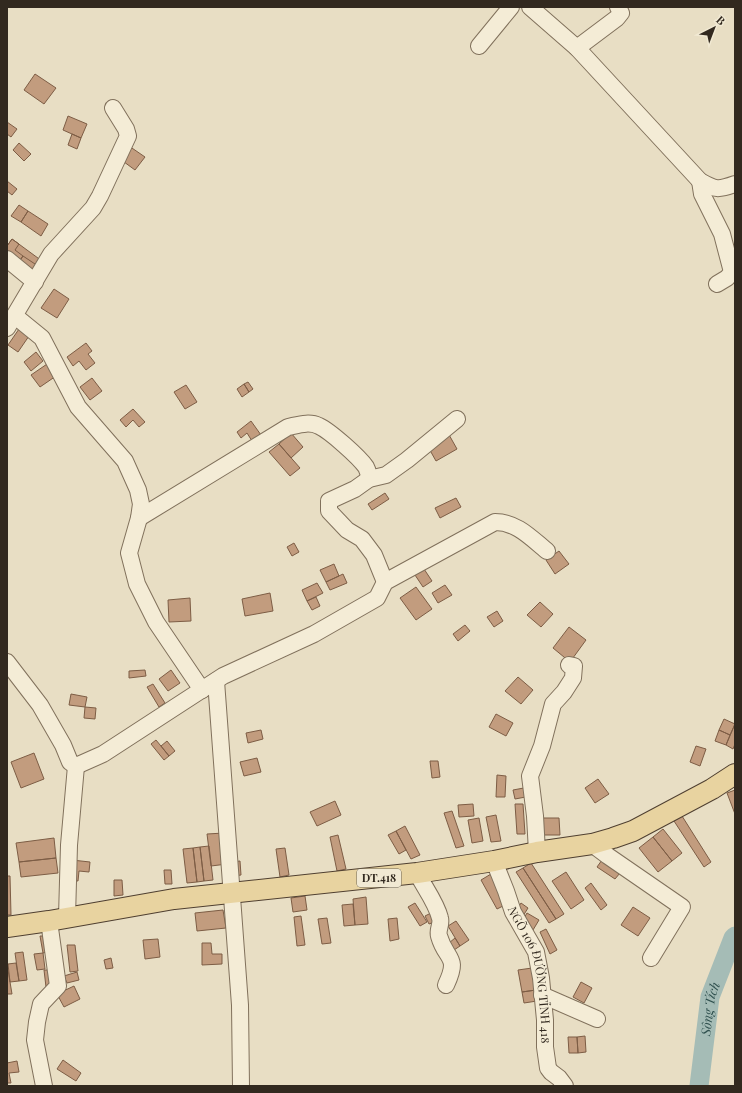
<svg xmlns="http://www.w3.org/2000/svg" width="742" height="1093" font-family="'Playfair Display',serif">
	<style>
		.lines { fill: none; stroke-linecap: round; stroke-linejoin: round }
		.river { stroke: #a5bcb6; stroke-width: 19 }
		.building { fill: #c29c7e; stroke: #7d5d45 }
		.minor-casing { stroke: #81715c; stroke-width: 18 }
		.major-casing { stroke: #4f3f30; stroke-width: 22 }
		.minor { stroke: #f4ecd6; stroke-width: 16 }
		.major { stroke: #e8d3a0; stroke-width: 20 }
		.labels { text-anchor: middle; stroke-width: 3.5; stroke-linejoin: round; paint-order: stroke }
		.shield { fill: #f1e9d3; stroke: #6b6355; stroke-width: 1 }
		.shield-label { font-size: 11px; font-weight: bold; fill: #32291f }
		.street-label { font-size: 12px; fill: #32291f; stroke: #f1e9d3 }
		.water-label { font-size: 13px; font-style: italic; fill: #30514f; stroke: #f1e9d3 }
	</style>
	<rect width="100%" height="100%" fill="#e8dec4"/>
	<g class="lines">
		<path class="river" id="s1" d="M699 1086 710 997 733 938 735 936"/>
	</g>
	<path class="building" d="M35 74 56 88 44 104 24 90Z
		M68 116 87 124 81 138 63 130Z
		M7 122 17 129 11 137 7 134Z
		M72 134 81 138 77 149 68 145Z
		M19 143 31 154 24 161 13 150Z
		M129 146 145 157 135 170 120 159Z
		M7 181 17 189 12 195 7 191Z
		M19 205 28 211 21 222 11 216Z
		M28 211 48 224 41 236 21 222Z
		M12 239 19 244 15 250 23 256 18 263 7 255V246Z
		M12 239 42 261 32 274 7 255V246Z
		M23 256 38 266 32 274 18 263Z
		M54 289 69 299 57 318 41 308Z
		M19 329 29 336 18 352 8 345Z
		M86 343 92 351 88 354 95 363 86 370 79 361 73 366 67 357Z
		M36 352 43 361 31 371 24 362Z
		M50 362 59 374 40 387 31 375Z
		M92 378 102 391 90 400 80 387Z
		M248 382 253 389 249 392 244 384Z
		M244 384 249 392 242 397 237 389Z
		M186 385 197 402 185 409 174 392Z
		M133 409 145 422 139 427 133 420 126 427 120 420Z
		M251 421 261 435 252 441 247 433 241 438 237 432Z
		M291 433 303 447 291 458 279 444Z
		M448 433 457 449 436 461 427 445Z
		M279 444 300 468 290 476 269 452Z
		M385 493 389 499 372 510 368 504Z
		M456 498 461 507 440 518 435 508Z
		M294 543 299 552 292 556 287 547Z
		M559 551 569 564 555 574 546 560Z
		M334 564 339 576 326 582 320 570Z
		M422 566 432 581 423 587 413 572Z
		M343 574 347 583 330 590 326 582Z
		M317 583 323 593 307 601 302 590Z
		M445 585 452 595 438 603 432 593Z
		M416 587 432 609 416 620 400 598Z
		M270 593 273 611 245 616 242 599Z
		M316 597 320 606 312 610 307 601Z
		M190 598 191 621 169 622 168 600Z
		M540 602 553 614 541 627 527 615Z
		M497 611 503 621 494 627 487 617Z
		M465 625 470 631 458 641 453 634Z
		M569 627 586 640 570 662 553 648Z
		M145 670 146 676 129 678V671Z
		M171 670 180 683 168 691 159 679Z
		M518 677 533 690 521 704 505 691Z
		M153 684 165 703 159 707 147 687Z
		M71 694 87 697 85 707 69 705Z
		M85 707 96 708 95 719 84 718Z
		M496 714 513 723 506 736 489 727Z
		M724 719 735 724 730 735 719 730Z
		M735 724V744L733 749 726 745Z
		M261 730 263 739 248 743 246 733Z
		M719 730 730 735 726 745 715 741Z
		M156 740 169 756 164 760 151 744Z
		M167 741 175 751 169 756 161 746Z
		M696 746 706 749 700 766 690 762Z
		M34 753 44 779 21 788 11 762Z
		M257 758 261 772 244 776 240 762Z
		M430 761H438L440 777 432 778Z
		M497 775 506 776 505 797H496Z
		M598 779 609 794 595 803 585 788Z
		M529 787 531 796 515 799 513 790Z
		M735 790V814L727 793Z
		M335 801 341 815 317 826 310 812Z
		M473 804 474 816 459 817 458 805Z
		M515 804H523L525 834H517Z
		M452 811 464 846 456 848 444 813Z
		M496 815 501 841 491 842 486 817Z
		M682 816 711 862 704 867 674 821Z
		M479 818 483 841 472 843 468 820Z
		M539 818H559L560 835H539Z
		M405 826 420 855 411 859 396 831Z
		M663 829 682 853 672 861 653 837Z
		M396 831 406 850 399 854 388 835Z
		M224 833 227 864 211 866 207 834Z
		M338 835 346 869 337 871 330 837Z
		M653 837 672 861 658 872 639 848Z
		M54 838 56 858 19 862 16 843Z
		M209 846 213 880 204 881 200 847Z
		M200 847 204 881 197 882 193 848Z
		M193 848 197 882 187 883 183 849Z
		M285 848 289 875 280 877 276 849Z
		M56 858 58 873 21 877 19 862Z
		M72 860 90 862 89 872 79 871 78 881 70 880Z
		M602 860 620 873 615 879 597 867Z
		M240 861 241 875 234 876 232 862Z
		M531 863 564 914 556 919 523 868Z
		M523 868 556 919 549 923 516 872Z
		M164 870H171L172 884H165Z
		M566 872 584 900 571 909 552 881Z
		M491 874 507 904 497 909 481 880Z
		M7 876H10L11 915H7Z
		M114 880H122L123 895 114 896Z
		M591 883 607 905 601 910 585 888Z
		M305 896 307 910 293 912 291 898Z
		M366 897 368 924 355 925 353 899Z
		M415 903 427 922 420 926 408 907Z
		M521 903 528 908 523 916 515 912Z
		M353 904 355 925 344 926 342 905Z
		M633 907 650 918 638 936 621 925Z
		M223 910 226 928 197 931 195 913Z
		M433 912 437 921 429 924 425 916Z
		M527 913 539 920 533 930 521 923Z
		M301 916 305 945 297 946 294 917Z
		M327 918 331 943 322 944 318 919Z
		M397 918 399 939 390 941 388 919Z
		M456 921 469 940 460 946 448 926Z
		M546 929 557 950 550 954 540 932Z
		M40 936H45L47 952 43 953Z
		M455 938 460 946 454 950 449 943Z
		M158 939 160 957 145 959 143 940Z
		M202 943H211L212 954H222V964L202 965Z
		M67 945H75L78 971 70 972Z
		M23 952 27 980 19 981 15 953Z
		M43 953 45 969 37 970 34 954Z
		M111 958 113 968 106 969 104 960Z
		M16 963 19 981 10 982 8 964Z
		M7 964 12 994H7Z
		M532 968 536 990 522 992 518 970Z
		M44 970H52L53 986 46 987Z
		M77 972 79 980 67 983 64 976Z
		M581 982 592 988 584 1003 573 997Z
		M74 986 80 999 64 1007 57 994Z
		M536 990 537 1001 524 1003 522 992Z
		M585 1036 586 1052 578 1053 577 1037Z
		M568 1037H577L578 1053H569Z
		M63 1060 81 1073 76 1081 57 1069Z
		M17 1061 19 1072 9 1073 11 1083H7V1063Z"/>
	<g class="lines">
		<defs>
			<g id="minor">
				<path d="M530 7 577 48 700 181C716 190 718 190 735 184"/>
				<path d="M479 46 511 7"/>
				<path d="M577 48 617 18 621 13 618 7"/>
				<path d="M700 181 702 194 722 234 732 272 727 278 717 284"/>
				<path d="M7 259 35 282"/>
				<path d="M15 316 42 338 78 407 125 461 138 490 141 504 139 518 129 553 137 584 156 622 202 690"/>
				<path d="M7 328 51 254 93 208 100 196 128 136 126 129 113 108"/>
				<path d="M139 518 288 427C298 425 309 421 319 426 330 431 359 457 366 467 368 471 369 475 369 479"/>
				<path d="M385 582 374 555 362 539 347 530 329 511V501L355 489 369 479 386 475 407 460 457 419"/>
				<path d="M7 662 40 705 63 745 70 762 76 766 103 754 223 676 314 634 377 598 385 582 495 522C517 522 531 538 547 551"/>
				<path d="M216 681 240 1005 241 1086"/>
				<path d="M592 844 608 856 682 907 651 958"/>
				<path d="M537 852 535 816 530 776 542 746 553 704 564 692 573 678 574 666 569 665"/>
				<path id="s2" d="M494 861 506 891 513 912 536 952 541 978 545 1020V1047L548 1068 551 1072 559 1078 565 1086"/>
				<path d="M417 873C424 887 436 902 440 918 442 924 437 930 439 936 446 961 460 955 446 985"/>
				<path d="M67 917 69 845 76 766"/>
				<path d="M542 995 597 1019"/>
				<path d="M44 1086 35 1040 37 1022 41 1004 58 986 49 921"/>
			</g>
			<path id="major" d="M7 927 49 921 174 899 417 873 494 861 537 852 592 844 613 838 633 831 712 789 735 774"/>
		</defs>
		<use href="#minor" class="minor-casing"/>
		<use href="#major" class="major-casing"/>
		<use href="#minor" class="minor"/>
		<use href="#major" class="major"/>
	</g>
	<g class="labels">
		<rect class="shield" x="357" y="869" width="44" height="18" rx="3"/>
		<g class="shield-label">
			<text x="379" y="882">ĐT.418</text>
		</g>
		<g class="street-label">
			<text dy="4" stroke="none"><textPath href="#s2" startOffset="121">NGÕ 106 ĐƯỜNG TỈNH 418</textPath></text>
		</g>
		<g class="water-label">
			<text dy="5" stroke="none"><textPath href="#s1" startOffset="78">Sông Tích</textPath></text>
		</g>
	</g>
	<rect width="742" height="1093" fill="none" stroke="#32291f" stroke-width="16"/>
	<g transform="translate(714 28) rotate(42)" stroke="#f1e9d3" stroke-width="3" paint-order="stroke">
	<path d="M0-3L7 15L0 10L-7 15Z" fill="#32291f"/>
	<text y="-6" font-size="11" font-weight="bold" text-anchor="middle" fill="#32291f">B</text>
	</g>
</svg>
